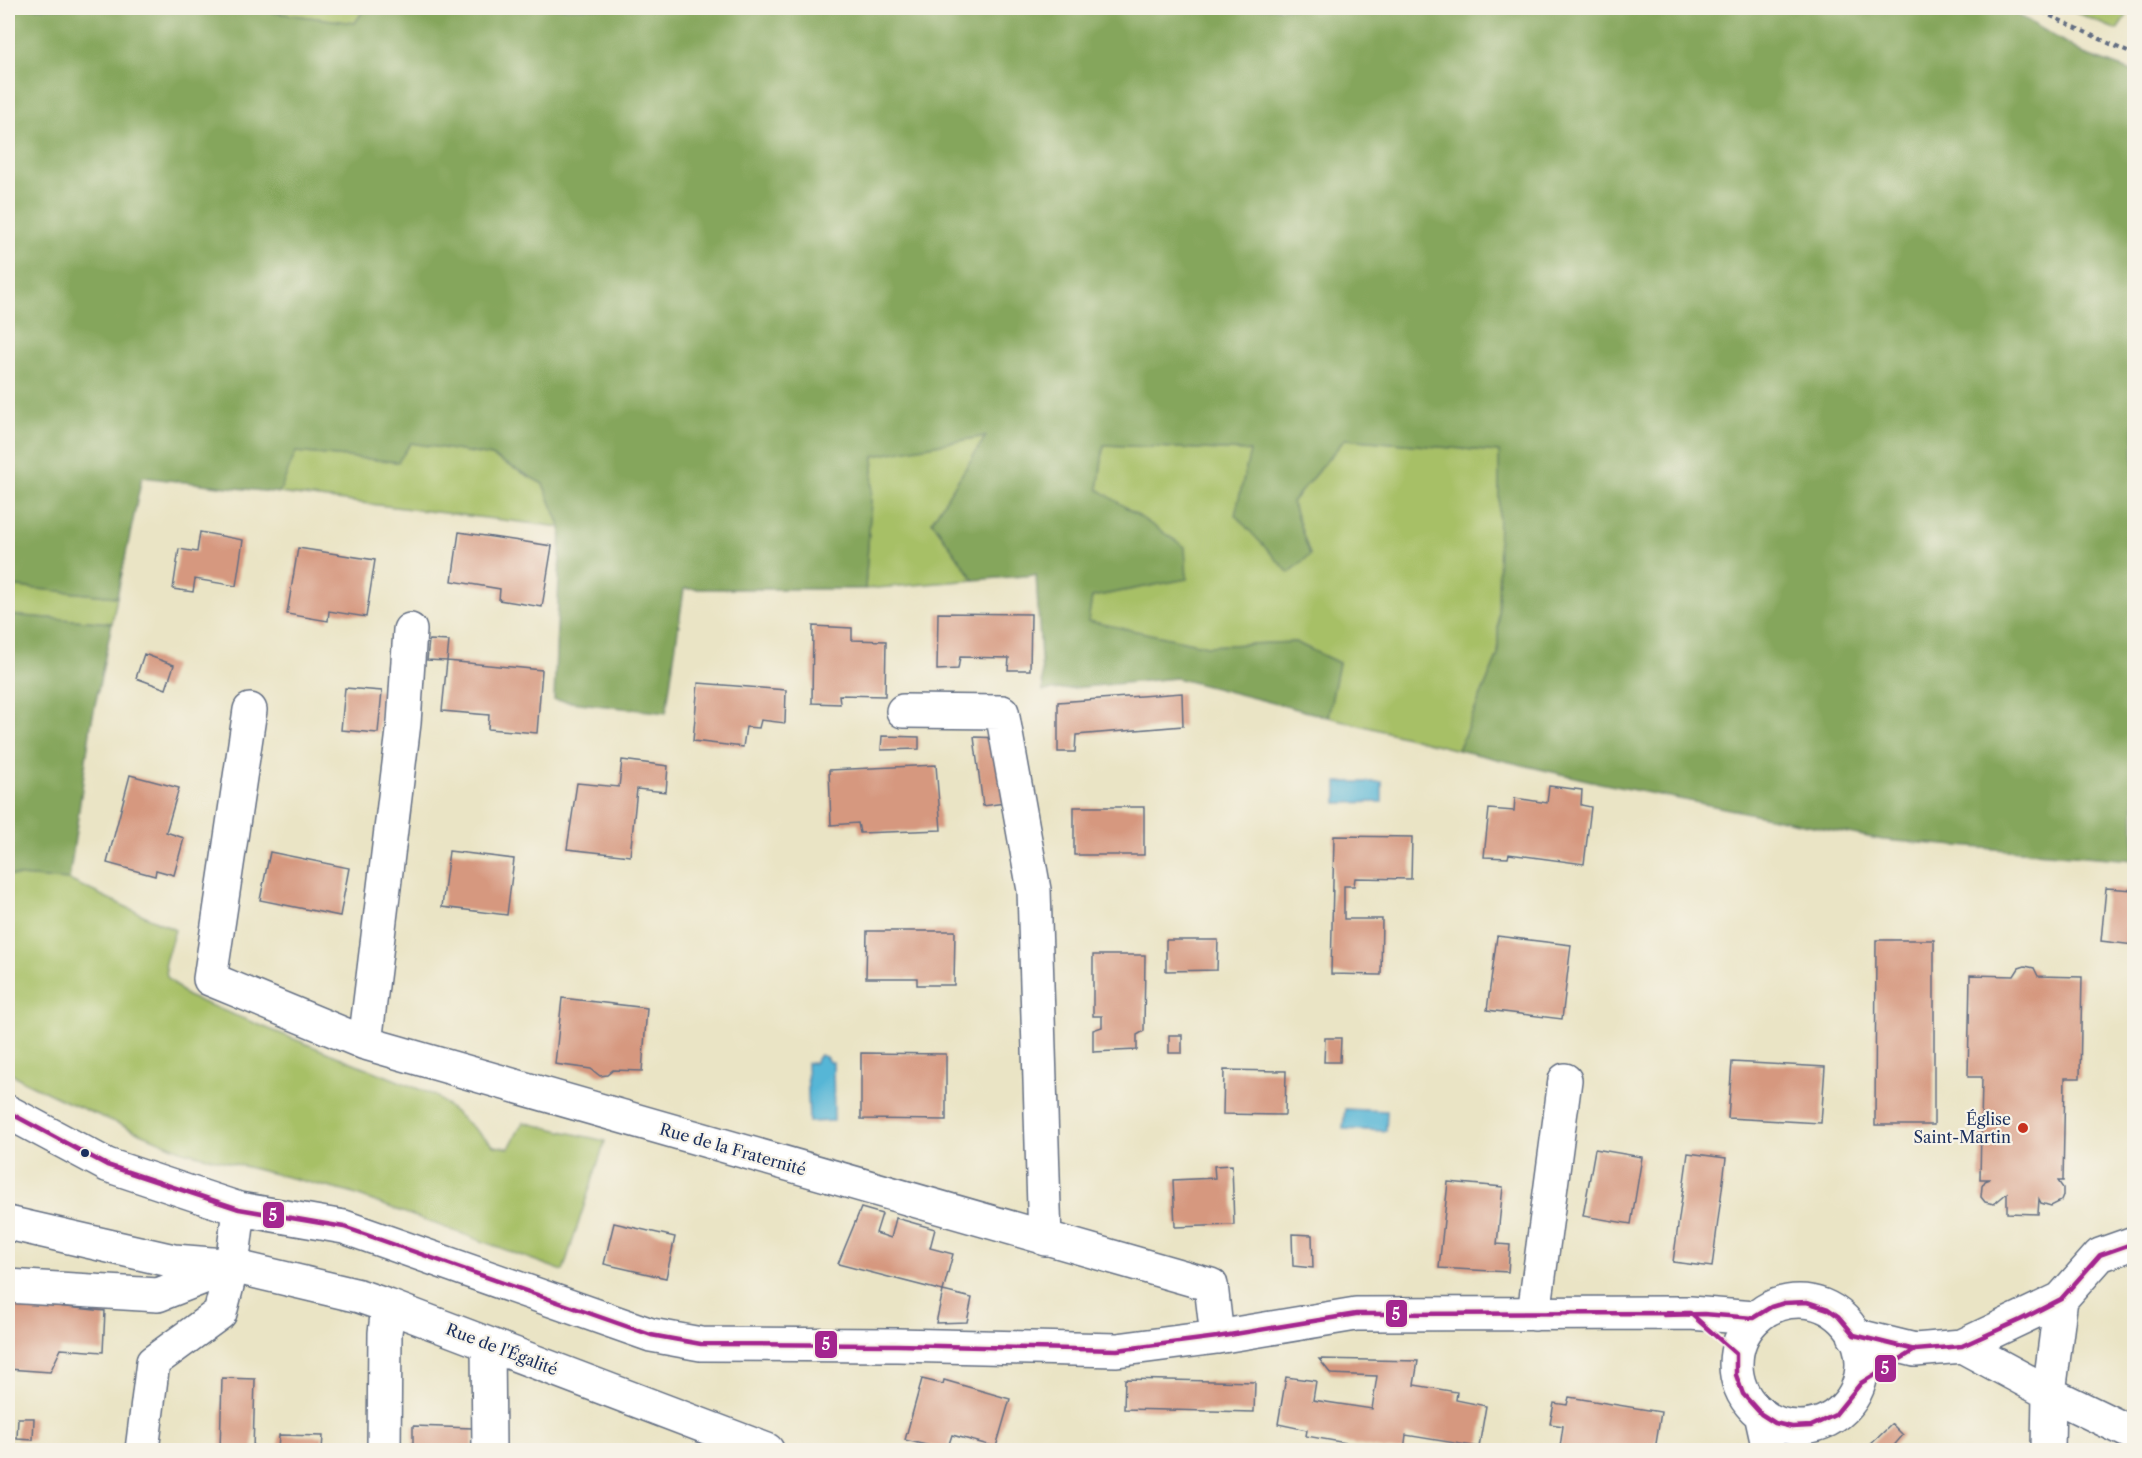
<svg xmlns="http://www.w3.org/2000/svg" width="2142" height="1458" font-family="'Libre Caslon Text',serif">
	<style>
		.green { fill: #a7c066; stroke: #617862; stroke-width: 1.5 }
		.forest { fill: #85a65b; stroke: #506a5c; stroke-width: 1.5 }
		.water { fill: #57b6d6; stroke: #39729a; stroke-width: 1.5 }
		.building { fill: #d6987f }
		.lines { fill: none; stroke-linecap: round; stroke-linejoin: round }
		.minor-casing { stroke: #636e82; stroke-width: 36 }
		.path { stroke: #636e82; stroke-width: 4; stroke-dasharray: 4.5 4.5; stroke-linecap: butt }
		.minor { stroke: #fff; stroke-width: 33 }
		.bus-1-casing { stroke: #f7f3e8; stroke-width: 9 }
		.bus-1 { stroke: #a4268f; stroke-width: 4.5 }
		.poi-dot { fill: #c8321e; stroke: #f7f3e8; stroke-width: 2 }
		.bus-dot { fill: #1b2f5e; stroke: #f7f3e8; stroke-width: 2 }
		.labels { text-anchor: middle; stroke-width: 4.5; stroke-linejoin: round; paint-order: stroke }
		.poi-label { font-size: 16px; fill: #1b2f5e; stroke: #f7f3e8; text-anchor: end }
		.street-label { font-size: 16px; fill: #1b2f5e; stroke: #f7f3e8 }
		.line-badge { stroke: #f7f3e8; stroke-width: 2 }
		.badge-label { font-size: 16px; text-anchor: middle; font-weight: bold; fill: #fff }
	</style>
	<rect width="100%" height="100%" fill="#f7f3e8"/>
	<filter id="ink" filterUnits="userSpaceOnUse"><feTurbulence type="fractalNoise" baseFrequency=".0167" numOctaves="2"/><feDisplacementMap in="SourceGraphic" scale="12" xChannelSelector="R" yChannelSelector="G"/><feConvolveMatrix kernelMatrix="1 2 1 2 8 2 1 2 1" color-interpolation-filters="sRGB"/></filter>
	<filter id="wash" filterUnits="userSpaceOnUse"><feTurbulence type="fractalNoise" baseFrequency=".008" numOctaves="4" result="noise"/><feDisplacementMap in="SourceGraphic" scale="24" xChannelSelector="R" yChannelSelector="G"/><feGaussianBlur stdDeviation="1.35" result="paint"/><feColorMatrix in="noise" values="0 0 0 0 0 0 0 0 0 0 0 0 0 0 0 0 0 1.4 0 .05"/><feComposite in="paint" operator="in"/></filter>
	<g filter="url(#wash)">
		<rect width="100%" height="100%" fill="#eae4c5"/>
		<path class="green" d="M259 8H365L355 23 262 11Z
			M2066 8H2132L2117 30Z
			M987 436 932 521 974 580 865 589 874 455Z
			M1345 439 1500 452 1498 655 1458 750 1328 717 1339 663 1295 642 1207 646 1088 621 1092 597 1187 579 1184 547 1098 489 1104 445 1250 451 1310 555 1292 502Z
			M411 443 492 456 543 484 561 527 279 493 295 452 397 462Z
			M8 586 117 597 112 623 8 615Z
			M8 875 69 880 175 930 165 962 167 977 187 996 436 1096 494 1146 509 1148 523 1122 605 1141 563 1271 351 1193 183 1151 65 1101 23 1081 8 1070Z"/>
		<path class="forest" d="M8 8H259L262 11 355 23 365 8H2007L2084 54 2134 72V860L1883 840 1600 783 1458 750 1498 655 1499 452 1345 439 1292 502 1310 555 1289 573 1235 515 1250 451 1104 445 1098 489 1185 547 1187 579 1092 597 1088 621 1207 646 1295 642 1339 663 1328 717 1176 678 1043 691 1036 575 974 580 932 521 986 436 874 456 865 589H684L666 713 554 700 561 528 543 484 492 456 411 443 398 462 296 452 279 493 142 477 117 597 8 586Z
			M8 615 112 623 91 725 69 880 8 875Z"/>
		<path class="water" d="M1337 782H1382V802L1337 803Z
			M820 1055 826 1057 829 1062H833L834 1121 809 1122 807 1063H814Z
			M1345 1109 1387 1111 1386 1131 1343 1129Z"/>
		<g id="blocks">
			<path class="building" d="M200 532 243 540 236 586 195 579 193 592 173 589 179 549 197 552Z
				M459 532 552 546 542 607 499 600 500 589 452 581Z
				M298 548 375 560 366 617 329 611 328 621 287 614Z
				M938 613 1031 614 1030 670H1008L1009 658 960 657 958 669 937 670Z
				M813 626 852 628V640L886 641 885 696 839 695 840 704 812 703Z
				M429 640 449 641 447 661 427 660Z
				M144 654 174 665 166 689 136 678Z
				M447 661 542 670 537 733 488 729 489 715 442 711Z
				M698 683 786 690 785 723 761 720 759 728 746 727 743 747 693 741Z
				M345 688 382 691 378 733 341 730Z
				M1182 693 1183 726 1076 735 1075 752H1058V702Z
				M882 736 919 737V749L881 750Z
				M974 737 1002 738 1012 802 983 806Z
				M622 760 668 766 666 792 637 789 630 856 567 849 577 783 619 787Z
				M936 765 941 830 860 833 858 823 831 825 829 770Z
				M130 775 179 788 166 832 184 838 174 875 156 870 155 876 107 863Z
				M1549 786 1582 790 1581 805 1591 807 1584 864 1509 854 1508 858 1484 857 1489 809 1514 811 1515 798 1547 803Z
				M1074 807H1144V855H1074Z
				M1334 836 1412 837 1411 879 1355 878 1354 886H1344V919H1382L1381 975 1331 974Z
				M449 851 514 859 507 915 442 907Z
				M270 852 349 868 340 916 260 900Z
				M2106 888 2134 890V945L2101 941Z
				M867 931H955L954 985H917V978H866Z
				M1497 936 1571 945 1562 1019 1487 1010Z
				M1166 940H1218L1217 970 1166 971Z
				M1876 940H1934V1125H1875Z
				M1093 955H1145L1144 1031 1137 1035V1050L1093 1052V1030L1102 1027V1016H1093Z
				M2025 966 2034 968 2038 976 2082 977 2080 1078H2065L2063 1181H2058L2063 1188V1196L2061 1201 2051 1206 2041 1203 2039 1199 2038 1214 2007 1213V1193L1994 1204 1985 1202 1981 1197 1982 1186 1985 1181 1990 1179H1980L1982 1077H1968L1970 975 2014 976 2019 968Z
				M562 998 647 1008 642 1071 613 1070 607 1075 600 1076 591 1069 555 1064Z
				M1169 1035H1182V1053H1169Z
				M1325 1038H1341L1340 1062H1324Z
				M861 1053 946 1054V1120L861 1119Z
				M1732 1062 1825 1067 1821 1123 1728 1118Z
				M1224 1070 1286 1071 1285 1115 1223 1114Z
				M1595 1149 1642 1157 1631 1224 1583 1216Z
				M1688 1153 1726 1158 1712 1267 1673 1262Z
				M1232 1165 1234 1225 1175 1227 1173 1180 1215 1178 1214 1166Z
				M1448 1182 1503 1187 1497 1244 1510 1245 1508 1272 1439 1268Z
				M861 1208 882 1214 876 1233 891 1238 896 1218 935 1229 930 1248 953 1254 943 1291 838 1264Z
				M614 1223 675 1237 666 1278 604 1264Z
				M1292 1234 1312 1235 1313 1268 1293 1266Z
				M943 1291 972 1298 967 1322 936 1323Z
				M8 1301 105 1311 103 1352 61 1349 50 1372 8 1369Z
				M1319 1359 1418 1361 1414 1385 1457 1392 1456 1400 1486 1406 1479 1447 1406 1435 1404 1450H1386L1306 1436 1307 1430 1278 1424 1286 1377 1316 1381 1313 1400 1372 1409 1377 1376 1331 1374Z
				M222 1378 255 1379 253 1450H220Z
				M922 1379 943 1384 944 1380 1010 1399 996 1447 952 1435 947 1450 905 1440Z
				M1125 1379 1255 1382 1254 1412 1124 1409Z
				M1569 1397 1661 1412 1655 1450H1583L1560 1447 1563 1426 1550 1424 1554 1403 1567 1405Z
				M18 1418H34L33 1440 17 1439Z
				M1892 1424 1903 1435 1890 1450H1865Z
				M413 1426 473 1428V1450H413Z
				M279 1435 323 1436 322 1450H278Z"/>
		</g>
	</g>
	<g filter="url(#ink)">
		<use href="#blocks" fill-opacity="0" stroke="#636e82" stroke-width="1.5"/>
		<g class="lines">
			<defs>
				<path id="minor" d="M250 710 210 979 365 1043 1211 1285 1217 1337
					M903 711 1002 712 1034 890 1045 1239
					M365 1043 404 723 410 630
					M8 1112 107 1165 239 1209 344 1227 651 1335 701 1344 897 1345 1117 1350 1217 1337 1356 1314 1690 1313 1755 1318
					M239 1209 232 1266 359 1296 388 1306 767 1450
					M8 1223 174 1261 224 1265
					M8 1286 158 1295 232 1266
					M1736 1364a63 63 0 1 1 126 0a63 63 0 1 1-126 0Z
					M1534 1314 1565 1080
					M1854 1335 1915 1350 1962 1346 2061 1299 2100 1255 2134 1243
					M488 1344 489 1450
					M1962 1346 2049 1393 2134 1434
					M1761 1414 1769 1450
					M142 1450 153 1362 220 1313 232 1266
					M384 1450 385 1333 388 1306
					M2048 1450 2049 1393 2061 1299"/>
			</defs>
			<use href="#minor" class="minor-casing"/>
			<path class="path" d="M2034 8 2134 55"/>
			<use href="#minor" class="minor"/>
			<defs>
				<path id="bus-1" d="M8 1112 107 1165 239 1209 344 1227 651 1335 701 1344 897 1345 1117 1350 1217 1337 1356 1314 1690 1313 1736 1354V1375L1743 1394 1761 1414 1775 1423 1792 1427 1811 1426 1835 1415 1861 1383 1915 1350 1962 1346 2020 1320 2061 1299 2100 1255 2134 1243
					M1664 1315 1704 1314 1753 1318 1771 1307 1784 1303 1807 1302 1828 1309 1838 1316 1854 1335 1915 1350 1951 1347"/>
			</defs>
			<use href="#bus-1" class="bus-1-casing"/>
			<use href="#bus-1" class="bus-1"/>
		</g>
	</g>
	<circle class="poi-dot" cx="2023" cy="1128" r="6"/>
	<circle class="bus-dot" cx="85" cy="1153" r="5"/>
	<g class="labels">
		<g class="poi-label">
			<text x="2011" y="1125">Église<tspan x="2011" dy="18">Saint-Martin</tspan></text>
		</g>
		<g class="street-label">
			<text transform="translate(733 1149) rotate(16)" y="6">Rue de la Fraternité</text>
			<text transform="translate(502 1349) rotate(21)" y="6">Rue de l'Égalité</text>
		</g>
	</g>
	<g class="line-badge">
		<rect x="262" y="1201" width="23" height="28" rx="6" fill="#a4268f"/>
		<rect x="1385" y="1299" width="23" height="29" rx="6" fill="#a4268f"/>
		<rect x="814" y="1330" width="24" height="29" rx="6" fill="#a4268f"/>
		<rect x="1874" y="1354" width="23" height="29" rx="6" fill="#a4268f"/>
	</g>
	<g class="badge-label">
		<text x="273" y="1221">5</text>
		<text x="1396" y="1320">5</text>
		<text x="826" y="1350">5</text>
		<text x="1885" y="1374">5</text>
	</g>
	<rect width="2142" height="1458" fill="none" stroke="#f7f3e8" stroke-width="30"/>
</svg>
